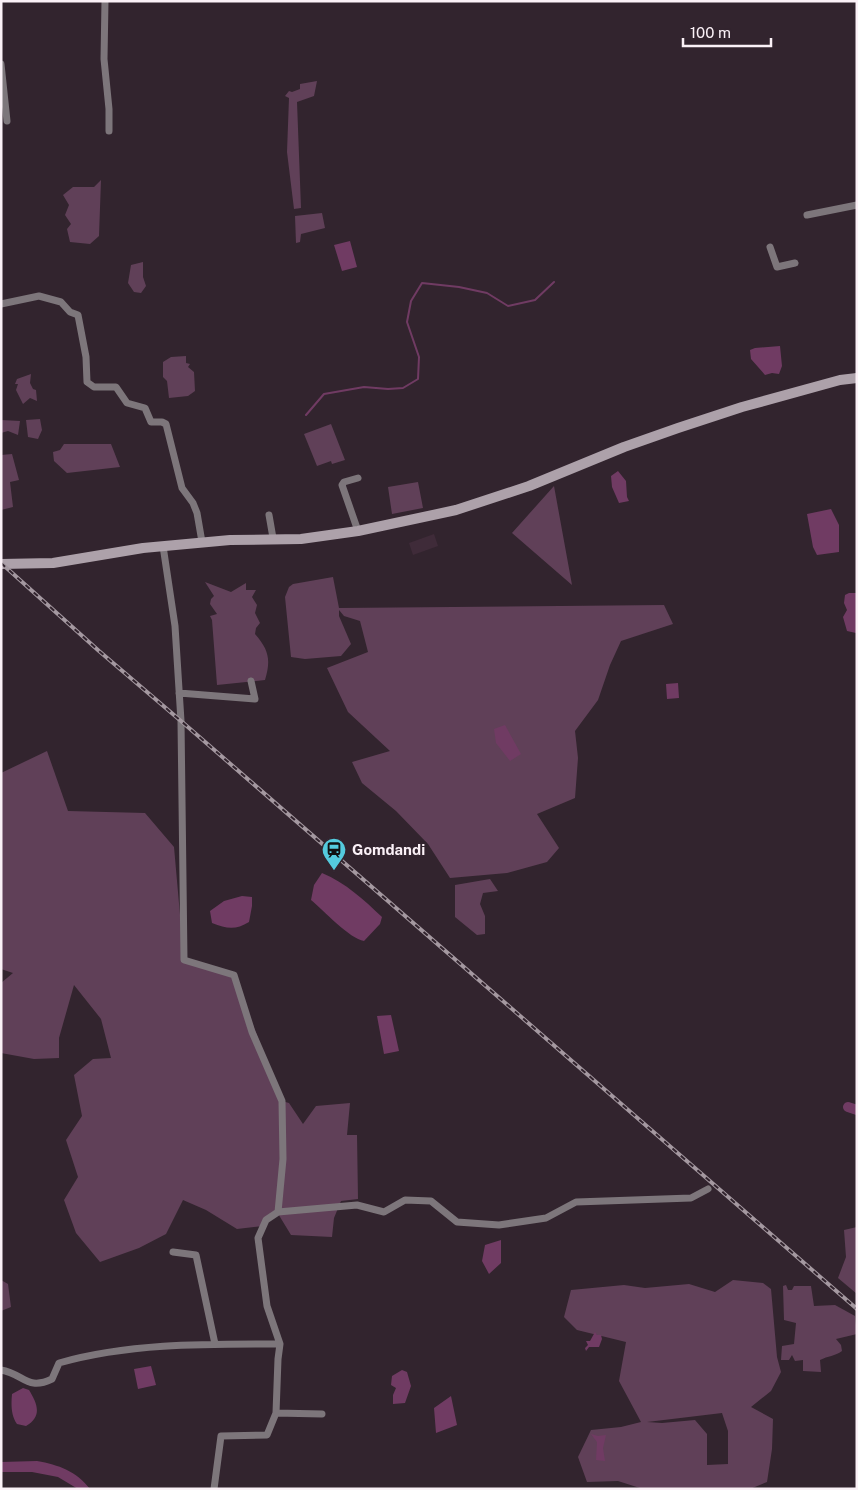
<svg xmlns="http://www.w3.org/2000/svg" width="858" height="1490" font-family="'Public Sans',sans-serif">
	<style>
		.built { fill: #3f2b39 }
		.green { fill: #604058; fill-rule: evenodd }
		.water { fill: #703b63 }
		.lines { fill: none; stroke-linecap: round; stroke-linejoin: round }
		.stream { stroke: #703b63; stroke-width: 2 }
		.river { stroke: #703b63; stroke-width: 10 }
		.street { stroke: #7d767b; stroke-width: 7 }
		.secondary { stroke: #ada1aa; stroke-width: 10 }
		.rail-casing { stroke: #a498a0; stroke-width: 4 }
		.rail { stroke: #32242e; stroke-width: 2; stroke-dasharray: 5.5; stroke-linecap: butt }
		.labels { text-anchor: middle; stroke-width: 5; stroke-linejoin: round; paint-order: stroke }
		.poi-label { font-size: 15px; font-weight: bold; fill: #fbf1f7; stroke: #32242e; text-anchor: start }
	</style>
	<rect width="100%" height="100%" fill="#32242e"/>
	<path class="built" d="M434 534 438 546 413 555 409 543Z"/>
	<path class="green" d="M317 81 314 96 297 102 301 208 294 209 287 152 289 98 285 96 289 91 292 92 300 89V84Z
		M101 180 99 236 90 244 70 242 67 229 71 224 65 215 69 205 63 195 73 187H94Z
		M322 213 325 228 301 234 300 242 296 243 295 216Z
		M143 262V277L146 286 141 293 134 292 128 283 131 265Z
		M186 356V363L190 364 188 367 194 372 195 391 188 396 169 398 167 381 163 377V362L171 357Z
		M31 374 30 383 33 389 36 390 37 401 30 398 23 404 16 390 18 384H15L17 379Z
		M40 419 42 430 38 439 28 437 26 420Z
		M1 420 20 421 18 435 8 431 1 433Z
		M331 424 345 460 332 464 331 461 317 466 304 434Z
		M64 444H111L120 467 67 473 54 461 53 452 60 450Z
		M12 454 19 480 10 482 13 507 1 510V455Z
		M418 482 423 508 392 514 388 487Z
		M554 486 572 585 512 533Z
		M333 577 339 608 664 605 673 624 621 641 610 665 598 700 575 731 578 758 575 798 537 814 559 848 547 862 507 873 450 878 428 844 396 811 362 783 352 762 390 751 348 712 327 668 368 652 360 621 344 616 339 610V616L351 644 341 656 305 659 291 657 285 597 289 587 293 584Z
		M205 582 231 592 246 583V590H256L252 597 257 605 255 613 260 623 256 628 255 634C269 650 271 660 265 680L217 685 212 620 210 616 217 614 210 604 211 599 214 596Z
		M47 751 68 811 145 813 174 847 184 960 234 975 282 1101 289 1103 303 1124 316 1106 350 1103 347 1135H357L358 1199 341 1201 334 1218 332 1237 291 1235 277 1212 263 1226 237 1229 206 1210 183 1200 166 1234 139 1248 100 1262 76 1233 64 1200 78 1177 66 1140 82 1116 74 1075 93 1059 111 1058 101 1019 74 985 59 1038V1058L34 1059 1 1053V983L13 973 1 969V773Z
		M490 879 498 891 483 893 480 904 485 916V934L477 935 455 917V885Z
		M857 1227V1294L838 1278 846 1257 844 1230Z
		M1 1280 8 1284 11 1307 1 1311Z
		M733 1280 763 1283 771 1289 777 1357 781 1372 771 1391 751 1407 773 1419 772 1449 767 1482 750 1489H643L618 1481 587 1482 578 1457 591 1430 621 1427 641 1422 619 1381 626 1342 577 1330 564 1317 571 1290 624 1285 645 1288 689 1284 715 1292ZM722 1413 728 1431V1464L707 1465V1434L695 1420 662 1423 647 1422Z
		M786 1285 788 1290H792L794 1286H811L814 1306 835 1305 855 1316 857 1334 836 1339 841 1345 842 1351C835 1356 828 1356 820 1360L821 1372 803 1371V1360L795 1361 792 1355 789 1360H781L782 1346 794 1344 796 1323 784 1320 783 1286Z"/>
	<path class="water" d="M350 241 357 267 342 271 334 245Z
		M780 346 782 366 779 374 772 373 765 375 751 359 750 350 755 348Z
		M618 471 626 481 627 497 629 501 619 503 612 487 611 476Z
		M831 509 839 525V552L817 555 813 547 807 514Z
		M849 593H857V636L856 633 847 631 843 617 847 610 844 603 845 595Z
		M678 683 679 698 667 699 666 684Z
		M505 725 521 754 510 761 496 743 494 729Z
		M322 873C346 883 364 900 382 917L380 924 364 941C350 939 323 910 311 900L314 885Z
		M242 896 252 897V906L249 922C236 930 227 929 212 923L210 911 224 901Z
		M391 1015 399 1051 384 1054 377 1016Z
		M501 1240V1263L489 1274 482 1261 485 1245Z
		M595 1332 597 1335H601L602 1339 599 1347H589L586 1351 585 1348 588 1345 586 1341H590Z
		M151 1366 156 1385 138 1389 134 1369Z
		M402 1370 407 1372 411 1386 405 1403 393 1404V1395L396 1388 391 1385 392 1376Z
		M23 1388 29 1390C37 1403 43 1416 26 1426L17 1424C11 1416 11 1404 12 1394Z
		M451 1396 457 1425 436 1433 434 1408Z
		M591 1434 598 1436 606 1435 603 1448 605 1461 596 1460 597 1442Z
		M37 1461C59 1465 76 1471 90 1489H78L58 1477 32 1472H1V1462Z"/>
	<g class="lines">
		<path class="stream" d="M306 415 324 394 364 387 388 389 403 388 418 379 419 357 407 322 411 301 422 283 459 287 487 293 508 306 535 300 554 282"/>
		<path class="river" d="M848 1107 857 1110"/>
		<path class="street" d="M105 1 104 59 109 109V131
			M1 64 7 121
			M807 215 857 205
			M770 247 777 267 795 263
			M1 304 39 296 61 302 70 312 78 315 86 357 87 382 94 387H116L127 403 145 408 151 422H162L166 424 182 488 193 503 197 513 202 542
			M358 478 344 482 342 485 358 531
			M269 515 273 538
			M163 546 175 626 181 721 184 960 234 975 252 1032 282 1101 283 1159 278 1212 266 1220 258 1238 267 1306 280 1344 278 1359 276 1413 267 1435 221 1436 214 1489
			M179 693 255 699 251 681
			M278 1212 357 1205 384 1212 405 1200 431 1201 457 1222 499 1225 546 1218 576 1202 691 1198 708 1189
			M173 1252 196 1255 215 1344
			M1 1370C24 1374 27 1391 52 1379L59 1363C130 1343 206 1344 280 1344
			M276 1413 322 1414"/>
		<path class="secondary" d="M1 564 53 563 143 548 230 540 301 539 358 531 456 510 529 486 624 447 678 428 742 407 840 380 857 378"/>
		<defs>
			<path id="rail" d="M1 563 99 651 181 721 857 1309"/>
		</defs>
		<use href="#rail" class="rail-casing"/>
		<use href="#rail" class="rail"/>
	</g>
	<defs>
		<symbol id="station-pin" viewBox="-11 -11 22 30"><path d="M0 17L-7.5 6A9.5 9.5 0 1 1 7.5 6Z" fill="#54cadd" stroke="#32242e"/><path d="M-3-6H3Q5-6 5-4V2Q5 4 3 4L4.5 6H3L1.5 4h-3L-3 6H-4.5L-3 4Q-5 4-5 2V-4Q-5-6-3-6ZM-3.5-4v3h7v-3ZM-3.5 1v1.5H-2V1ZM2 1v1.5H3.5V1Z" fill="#111"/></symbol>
	</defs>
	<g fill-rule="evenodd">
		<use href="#station-pin" x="320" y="836" width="28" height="38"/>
	</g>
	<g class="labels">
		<g class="poi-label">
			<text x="352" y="855">Gomdandi</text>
		</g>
	</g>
	<rect width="858" height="1490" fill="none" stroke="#fbf1f7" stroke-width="5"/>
	<path d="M683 38v8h88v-8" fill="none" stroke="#fbf1f7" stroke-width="2.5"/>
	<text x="690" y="38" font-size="15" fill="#fbf1f7" stroke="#32242e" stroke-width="4" paint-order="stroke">100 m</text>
</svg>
